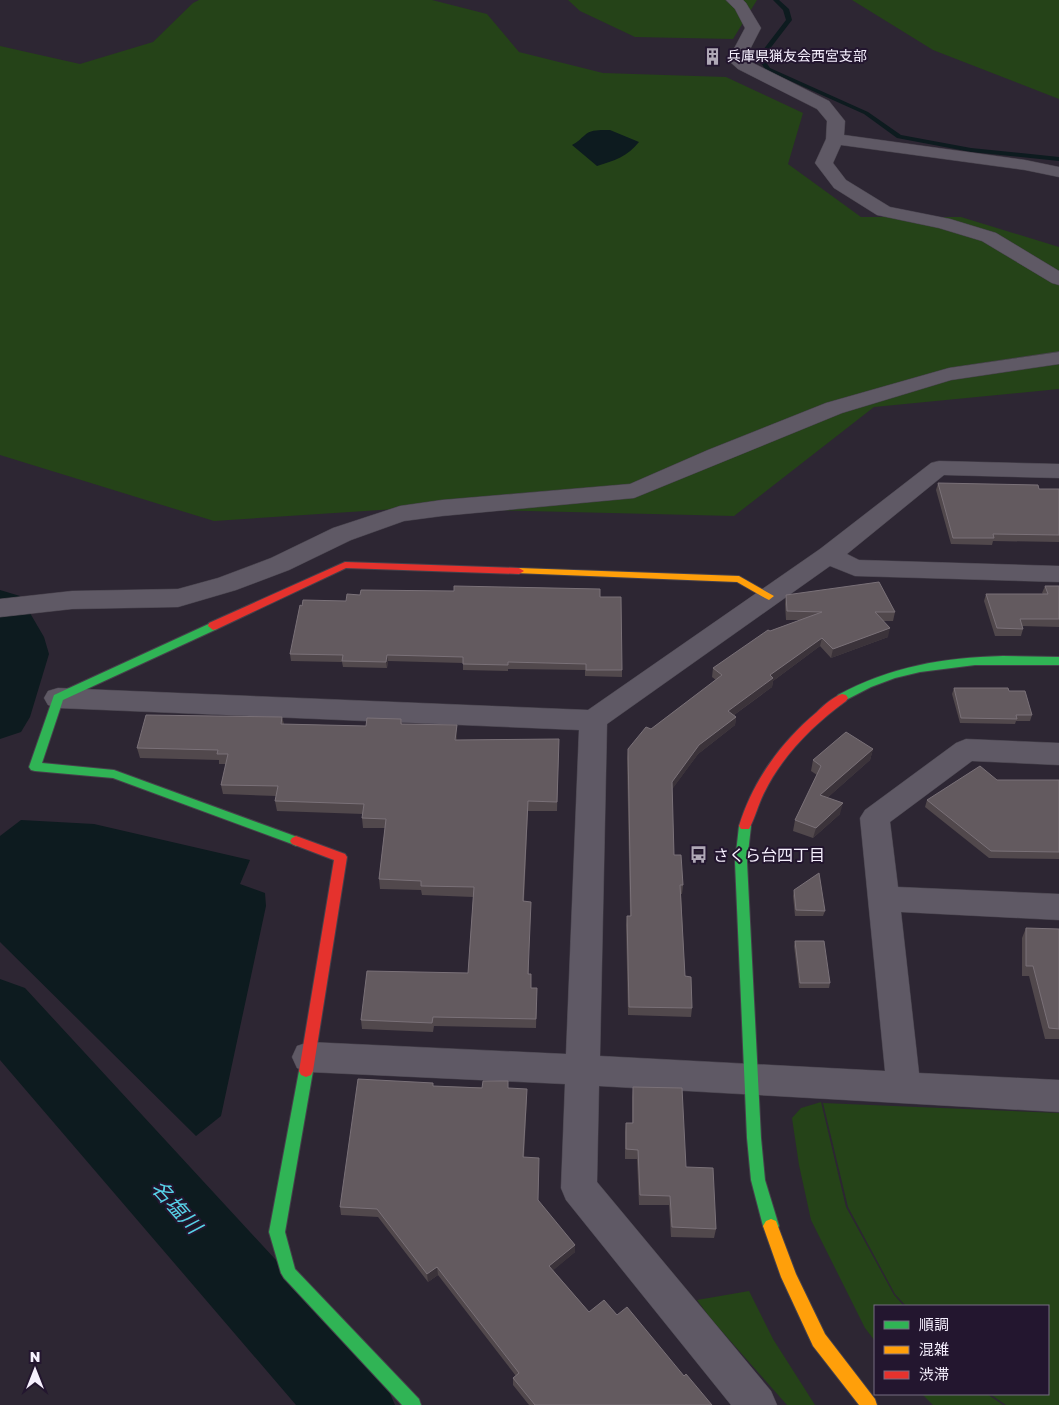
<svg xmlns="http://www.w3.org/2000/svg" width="1059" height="1405" font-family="'Golos Text','Noto Sans JP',sans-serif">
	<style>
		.green { fill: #254318 }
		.water { fill: #0d1b1f }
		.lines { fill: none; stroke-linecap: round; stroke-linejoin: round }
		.stream { fill: #0d1b1f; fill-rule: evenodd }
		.river { fill: #0d1b1f; fill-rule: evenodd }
		.street-casing { stroke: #46414b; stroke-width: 1 }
		.fast-casing { stroke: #46414b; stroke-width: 2 }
		.slow-casing { stroke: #46414b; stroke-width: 2 }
		.jam-casing { stroke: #46414b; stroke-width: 2 }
		.street { fill: #5f5965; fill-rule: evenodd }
		.fast { fill: #30b455; fill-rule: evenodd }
		.slow { fill: #ff9f0a; fill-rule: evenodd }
		.jam { fill: #e5322d; fill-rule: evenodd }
		.wall { fill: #51484c }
		.shaded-wall { fill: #3b333a }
		.building { fill: #635a5f; stroke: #7a7178 }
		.labels { text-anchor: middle; stroke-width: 4; stroke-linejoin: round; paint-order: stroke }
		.far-poi-label { font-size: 14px; fill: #f6f0fe; stroke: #23162f; text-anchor: start }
		.poi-label { font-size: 16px; fill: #f6f0fe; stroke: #23162f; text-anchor: start }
		.near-water-label { font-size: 21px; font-style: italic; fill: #57d2e7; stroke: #23162f }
	</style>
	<rect width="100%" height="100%" fill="#2d2633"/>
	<path class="green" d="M199 0H432L487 14 519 52 603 73 726 77 803 113 788 164 861 217H961L1059 247V389L874 407 734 516 411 508 214 521 0 455V46L80 64 153 42 193 3Z
		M568 0H757L733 39 635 37 580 11Z
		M852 0H1059V99L933 50Z
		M821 1102 846 1207 894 1295 904 1306H875V1341L865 1328 811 1220 799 1165 792 1118 801 1108Z
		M823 1103 1059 1113V1405H1006L990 1394H1048V1306H906L895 1294 848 1207Z
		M749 1291 773 1339 815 1405H787L711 1319 697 1300Z
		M922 1394H987L1003 1405H933Z"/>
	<path class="water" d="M610 130 639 142C628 156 614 161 597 166L572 145C578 142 580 139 585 135 591 129 602 130 610 130Z
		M21 820 94 824 250 860 240 884 265 893 266 906 221 1116 196 1136 0 942V836Z"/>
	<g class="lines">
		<path class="stream" d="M773 0H779L789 9 792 20 769 50 766 62 770 68 868 112 901 135 971 148 1059 157V161L971 152 897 138 864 114 766 70 760 62 763 50 786 20 783 10Z"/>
		<path class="river" d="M0 590 20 596 44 637 49 654 30 717 21 732 0 739Z
			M0 979 25 988 382 1375 395 1405H296L0 1060Z"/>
		<defs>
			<path id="street" d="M726 0H743L746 3 761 28 745 59 829 101 845 121 844 135 1025 160 1059 167V177L1025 170 841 145 833 163 846 180 890 207 950 219 996 233 1059 271V285L1052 283 982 241 939 228 877 215 834 188 815 163 826 139 827 121 817 109 738 69 728 60 745 28 735 9Z
				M1059 352V364L951 380 842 413 634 498 442 516 404 521 351 540 289 570 236 590 178 607 72 609 0 617V599L72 591 178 589 218 578 271 558 333 528 400 506 442 500 630 484 708 450 826 403 949 368Z
				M939 461 1059 464V478L944 475 847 554 859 560 1059 566V582L855 576 830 566 607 724 600 1056 885 1071 860 818 865 810 956 743 966 739 1059 743V765L972 761 890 822 898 887 1059 894V920L901 912 919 1073 1059 1080V1112L599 1086 597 1182 771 1391 777 1405H731L566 1200 561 1188 565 1084 309 1072 297 1068 292 1057 297 1046 309 1042 566 1054 579 730 58 708 48 705 44 698 48 691 58 688 588 710 820 549 931 463Z"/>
			<path id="fast" d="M213 622 218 626 217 629 63 700 42 763 114 770 300 838 302 841 300 844 296 846 292 844 113 778 35 771 31 770 29 767 54 695Z
				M1003 656 1059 657V665H975L920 672 895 678 871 687 842 702 836 698 838 695C892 666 942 658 1003 656Z
				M745 821 749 823 751 826 747 862 761 1138 765 1180 779 1226 776 1231 771 1233 766 1231 763 1226 751 1180 747 1138 735 862 739 826 741 823Z
				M306 1065 311 1067 313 1071 285 1232 295 1269 419 1399 421 1405H402L284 1278 281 1273 269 1232 299 1071 301 1067Z"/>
			<path id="slow" d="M519 568 739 576 774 596 769 600 765 598 737 582 515 573 514 571Z
				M771 1219 776 1221 796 1274 825 1334 875 1399 877 1405H859L813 1346 781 1277 763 1226 766 1221Z"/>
			<path id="jam" d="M345 562 519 568 524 571 519 574 346 568 217 629 213 630 208 626 209 623Z
				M842 694 846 695 848 698 846 701C813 725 782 756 764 793 758 805 755 818 749 829H741L739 826C753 781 781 742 817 712 824 705 833 697 842 694Z
				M296 836 345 854 347 857 313 1071 311 1075 306 1077 301 1075 299 1071 334 860 292 844 290 841 292 838Z"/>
		</defs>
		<use href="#street" class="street-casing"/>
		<use href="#fast" class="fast-casing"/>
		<use href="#slow" class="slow-casing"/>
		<use href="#jam" class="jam-casing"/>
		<use href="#street" class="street"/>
		<use href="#fast" class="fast"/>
		<use href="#slow" class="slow"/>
		<use href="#jam" class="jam"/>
	</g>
	<path class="wall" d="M938 483 1039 489H1059V542L993 541 992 545 951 544 936 490Z
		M1045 586H1059V627L1022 626 1023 629 1021 636H995L984 601 986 594H1043L1042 593Z
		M786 595 895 612 893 621H883L888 637 831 658 820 646 773 681 772 687 734 715 736 717 735 725 698 754 672 789 674 855 683 885 682 894H681L685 976 692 1008 691 1017 628 1015 626 925 627 916H630L627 758 628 749 651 729 716 680 712 677 713 668 770 631 800 620H786L785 604Z
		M600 597 622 670V677L585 676V670L508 669V671L463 670V663L388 661 387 668 343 667 342 662 291 661 290 654 346 601Z
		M954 688 1009 691 1032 715 1030 721H1016L1015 724 960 723 952 694Z
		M282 717 284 724 366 726 401 719 402 724 457 725V740L559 739 557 811H528L524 901 529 974 531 988H537L536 1028 434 1026 433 1032 362 1029 361 1020 468 973 473 897 422 895 421 890 380 889 379 879 385 828H363L362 818 363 814 277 811 275 801 276 796 223 794 221 785 226 764H219V760L140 758 137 748Z
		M873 749 870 760 827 798 840 814 813 838 793 831 795 820 817 775 811 771 813 760Z
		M997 780H1059V859L989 858 925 807 927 800Z
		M794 890 825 911 823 916H795L793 896Z
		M1026 928 1059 929V1039H1045L1029 976H1022V938Z
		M795 941 830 983 829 988H799L794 946Z
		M434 1086 509 1088 527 1097 524 1158 538 1201 575 1245V1252L553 1270 589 1312 617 1315 684 1376 712 1405H529L513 1385V1378L516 1376 438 1275 428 1282 378 1217 341 1215 340 1207Z
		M633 1087 686 1167 716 1229 714 1238 671 1237 669 1205H639L637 1159H625V1132L626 1123H632V1097Z"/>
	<path class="shaded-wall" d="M890 628 888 637 831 658 833 649Z
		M822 638 820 646 773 681 772 687 727 720 728 711 770 675Z
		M387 655 388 661 387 668 386 662Z
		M736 717 735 725 698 754 671 791 672 782 699 745Z
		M457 725V735L456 750 455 740Z
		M873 749 870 760 818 806 820 795Z
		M843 803 840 814 813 838 816 828Z
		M575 1245V1252L549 1274V1266Z
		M437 1267 438 1275 428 1282 427 1274Z"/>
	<path class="building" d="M938 483 1038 485 1039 489H1059V535L993 534 994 538H953Z
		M879 582 895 612H875L890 628 833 649 822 638 770 675 773 678 728 711 736 717 699 745 672 782 674 855H681L683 885H680L685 976 691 977 692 1008 629 1007 627 916H631L628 749 646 727 651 729 722 675 713 668 768 630 770 631 822 612 787 611 786 595Z
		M454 586 600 589V597H621L622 670H586V664L508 662V665L463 664V657L387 655 386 662 342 661 343 655 290 654 300 605 302 606 303 600 346 601 347 594 360 595 361 590 454 591Z
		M1045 586H1059V619H1020L1023 629 997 628 986 594H1048Z
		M954 688H1008L1009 691H1025L1032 715H1016L1017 719 961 718Z
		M146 715 282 717 281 724 366 726 367 718 401 719V724L457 725 455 740 559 739 557 802 528 801 523 901 531 902 528 974H531V988H537L536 1019 433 1017 432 1023 361 1020 367 971 468 973 474 887 421 886V881L379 879 386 819 362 818 364 804 275 801 278 786 221 785 228 754H217L218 750 137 748Z
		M846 732 873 749 820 795 843 803 816 828 795 820 821 766 813 760Z
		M980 766 997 780H1059V852L991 851 927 800Z
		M819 873 825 911 796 910 794 890Z
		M1026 928 1059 929V1029L1049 1028 1033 966H1026Z
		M795 941H824L830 983H800Z
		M358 1079 433 1083V1086L482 1088 483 1081H508V1088L527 1089 523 1157 539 1158 538 1200 575 1245 549 1266 589 1312 604 1300 617 1315 627 1307 684 1376 686 1374 712 1405H535L513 1378 519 1373 437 1267 427 1274 377 1209 340 1207Z
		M633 1087 682 1088 686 1167 713 1168 716 1229 672 1227 670 1196 640 1195 638 1150 626 1149V1123H633Z"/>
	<defs>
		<symbol id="building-bare" viewBox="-9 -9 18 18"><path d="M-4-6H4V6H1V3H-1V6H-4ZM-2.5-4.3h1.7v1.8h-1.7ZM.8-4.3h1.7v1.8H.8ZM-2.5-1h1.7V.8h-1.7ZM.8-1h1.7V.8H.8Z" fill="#b0a9b7" stroke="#23162f" stroke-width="2.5" paint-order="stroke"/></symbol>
		<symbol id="bus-bare" viewBox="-9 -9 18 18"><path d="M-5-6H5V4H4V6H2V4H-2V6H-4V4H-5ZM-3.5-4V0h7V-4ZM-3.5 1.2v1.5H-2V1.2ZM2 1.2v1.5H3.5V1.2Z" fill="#b0a9b7" stroke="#23162f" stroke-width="2.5" paint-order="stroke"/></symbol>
	</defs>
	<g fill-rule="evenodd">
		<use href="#building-bare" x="700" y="44" width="25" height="25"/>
		<use href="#bus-bare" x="686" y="842" width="25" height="25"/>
	</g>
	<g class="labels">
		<g class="far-poi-label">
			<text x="727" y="61">兵庫県猟友会西宮支部</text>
		</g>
		<g class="poi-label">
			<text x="713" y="861">さくら台四丁目</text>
		</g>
		<g class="near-water-label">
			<text transform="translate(176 1207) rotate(48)" y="7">名塩川</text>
		</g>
	</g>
	<rect x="874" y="1305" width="175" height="90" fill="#23162f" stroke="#776d82"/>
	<rect x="884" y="1321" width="25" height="8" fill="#30b455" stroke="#776d82"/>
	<text x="919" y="1330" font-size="15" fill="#f6f0fe">順調</text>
	<rect x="884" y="1346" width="25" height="8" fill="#ff9f0a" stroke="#776d82"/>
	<text x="919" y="1355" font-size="15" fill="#f6f0fe">混雑</text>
	<rect x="884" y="1371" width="25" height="8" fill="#e5322d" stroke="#776d82"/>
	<text x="919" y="1380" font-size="15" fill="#f6f0fe">渋滞</text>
	<g transform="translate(35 1370)" stroke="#23162f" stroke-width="4" paint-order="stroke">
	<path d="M0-4L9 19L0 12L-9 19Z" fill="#f6f0fe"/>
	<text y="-8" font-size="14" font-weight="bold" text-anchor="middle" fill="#f6f0fe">N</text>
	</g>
</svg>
